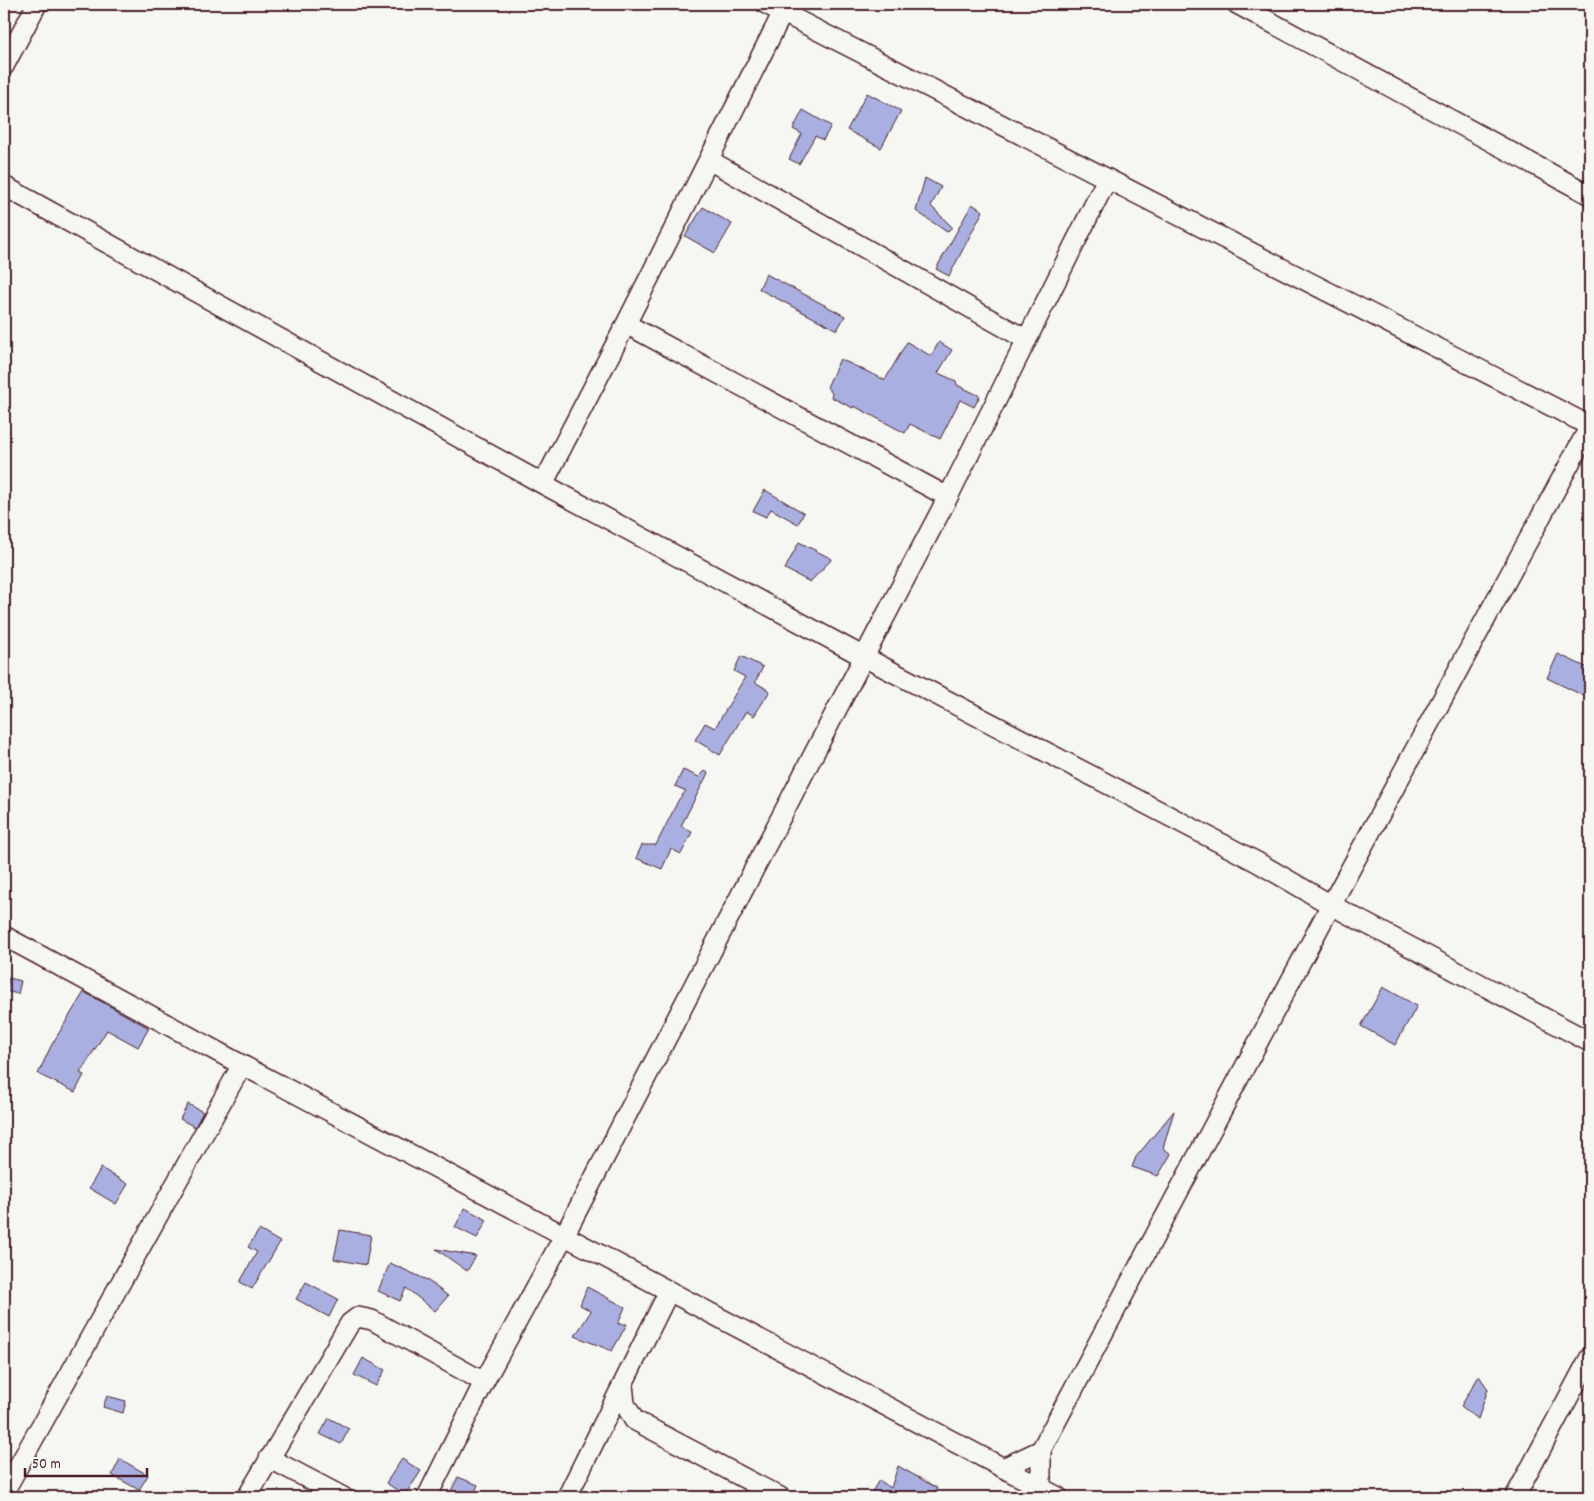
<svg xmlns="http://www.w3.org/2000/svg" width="1594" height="1501" font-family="Dekko,sans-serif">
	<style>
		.building { fill: #a9b0e1; stroke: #4a1f2b }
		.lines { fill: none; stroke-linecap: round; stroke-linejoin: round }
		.minor-casing { stroke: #4a1f2b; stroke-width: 22 }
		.minor { stroke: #f6f6f2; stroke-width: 19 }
	</style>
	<rect width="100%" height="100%" fill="#f6f6f2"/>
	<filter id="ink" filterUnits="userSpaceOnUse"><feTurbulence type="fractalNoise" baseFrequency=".02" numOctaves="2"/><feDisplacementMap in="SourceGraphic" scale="10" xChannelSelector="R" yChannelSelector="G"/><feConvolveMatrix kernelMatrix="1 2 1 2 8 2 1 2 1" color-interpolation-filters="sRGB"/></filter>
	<g filter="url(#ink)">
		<path class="building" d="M867 93 901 111 881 148 847 130Z
			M803 110 831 126 823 140 815 136 799 164 789 159 802 134 793 129Z
			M925 178 941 187 931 206 952 227 947 232 916 211Z
			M972 204 983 211 949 276 936 269Z
			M703 207 732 224 715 253 685 236Z
			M766 274 845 316 837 330 759 289Z
			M907 342 931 356 939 342 952 350 938 373 956 381 957 385 980 396 974 407 960 400 940 439 910 424 905 433 854 406 853 408 831 397 832 393 827 387 840 359 885 380Z
			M765 490 804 513 798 524 771 509 766 517 753 511Z
			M799 542 832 559 810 582 785 569Z
			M1558 654 1590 669V699L1547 678Z
			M741 656 763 667 755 682 770 691 754 716 746 711 720 755 695 740 705 723 715 728 745 677 734 671Z
			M683 770 699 777 705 771 708 773 681 826 692 832 681 854 671 849 662 869 636 858 642 845H656L679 799 686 791 675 786Z
			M9 978 21 981 18 994 6 991Z
			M1383 987 1417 1006 1395 1045 1361 1026Z
			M84 992 149 1028 138 1047 107 1030 80 1073 84 1075 75 1092 38 1074 51 1046Z
			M188 1104 203 1112 195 1127 180 1119Z
			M1174 1111 1163 1148 1171 1154 1158 1176 1132 1167 1136 1157Z
			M101 1168 128 1184 116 1204 89 1188Z
			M465 1208 487 1220 477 1238 455 1227Z
			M259 1230 280 1242 252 1289 240 1282 257 1252 248 1247Z
			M340 1230 371 1235 366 1265 334 1259Z
			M436 1249 476 1256 467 1271Z
			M390 1263 427 1280 448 1296 435 1311 406 1288 400 1301 378 1291Z
			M306 1282 338 1299 329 1317 296 1299Z
			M587 1287 625 1307 618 1324H627L612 1351 575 1336 591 1311 580 1305Z
			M363 1358 385 1370 376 1386 354 1375Z
			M1479 1376 1488 1389 1478 1419 1461 1406Z
			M107 1396 126 1401 123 1413 103 1407Z
			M329 1418 349 1429 341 1444 320 1434Z
			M120 1459 148 1475 139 1490 112 1475Z
			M402 1459 421 1471 405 1495 386 1483Z
			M898 1466 937 1488 932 1497H869L879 1480 891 1488Z
			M458 1477 478 1485 473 1497H448Z"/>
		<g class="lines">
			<defs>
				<path id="minor" d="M766 4 1590 426
					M1237 4 1590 195
					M4 66 37 4
					M709 160 1027 340
					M4 186 543 484 864 657 1257 862 1331 905 1590 1042
					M626 324 948 497
					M543 484 626 324 783 12
					M4 936 242 1065 1058 1497
					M623 1384 625 1404 634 1420 780 1497
					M269 1458 343 1497
					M1003 1468 1041 1450
					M1041 1488V1450L1331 905 1590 426
					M4 1492 242 1065
					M247 1497 350 1323 358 1317 372 1320 484 1382
					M427 1497 484 1382 564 1236 864 657 948 497 1107 179
					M567 1497 669 1291
					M1515 1497 1590 1357"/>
			</defs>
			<use href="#minor" class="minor-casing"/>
			<use href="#minor" class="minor"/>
		</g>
	</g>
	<rect width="1594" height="1501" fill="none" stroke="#f6f6f2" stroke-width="20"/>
	<rect x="10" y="10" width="1574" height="1481" fill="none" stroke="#4a1f2b" stroke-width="2" filter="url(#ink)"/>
	<path d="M25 1468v8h122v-8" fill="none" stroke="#4a1f2b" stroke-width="2.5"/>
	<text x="32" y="1468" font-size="15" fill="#4a1f2b" stroke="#f6f6f2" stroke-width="4" paint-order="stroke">50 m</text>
</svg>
